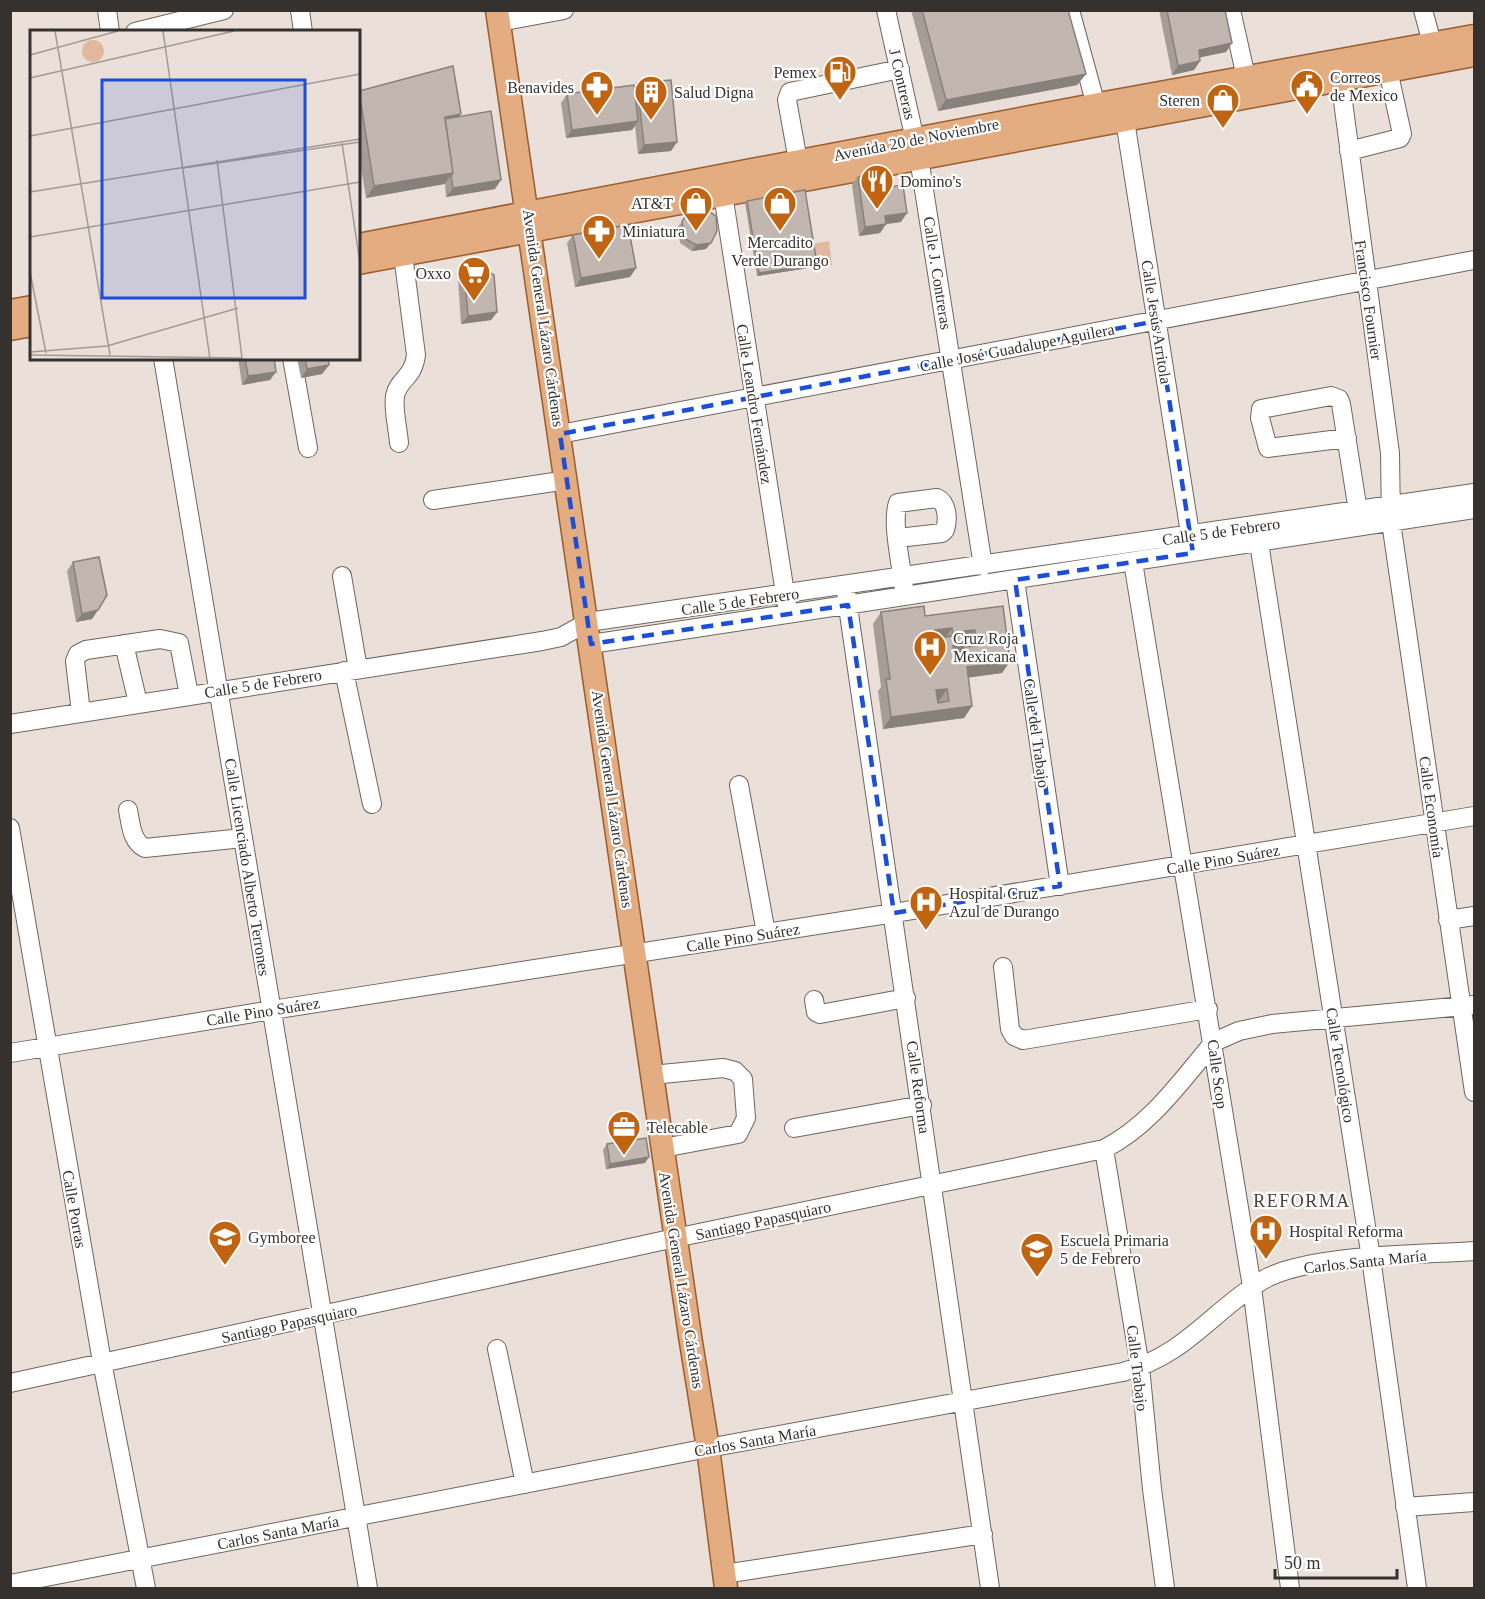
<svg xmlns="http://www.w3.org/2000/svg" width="1485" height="1599" font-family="'Times New Roman',serif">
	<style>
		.grass { fill: url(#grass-tufts) }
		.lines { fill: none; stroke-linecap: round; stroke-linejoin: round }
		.minor-casing { stroke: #6f655f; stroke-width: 20 }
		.major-casing { stroke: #9a5d2d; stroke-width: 25 }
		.minor { stroke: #fff; stroke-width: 18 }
		.major { stroke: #e3ac81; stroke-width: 22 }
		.wall { fill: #a79d97 }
		.shaded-wall { fill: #88807b }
		.building { fill: #c2b7b0; stroke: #88807b; stroke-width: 1.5; fill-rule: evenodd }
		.marked { fill: none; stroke: #1d4ed8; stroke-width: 4.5; stroke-dasharray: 12 8; stroke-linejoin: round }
		.labels { text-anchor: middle; stroke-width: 4.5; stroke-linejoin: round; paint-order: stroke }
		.poi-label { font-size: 16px; fill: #35312e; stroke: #fff; text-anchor: start }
		.street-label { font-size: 16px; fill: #35312e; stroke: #fff }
		.neighbourhood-label { font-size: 18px; letter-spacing: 1.5px; fill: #49403b; stroke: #fff }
		.inset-road { fill: none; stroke: #a29a95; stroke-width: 1.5 }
		.view { fill: #1d4ed8; fill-opacity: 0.15; stroke: #1d4ed8; stroke-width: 3 }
		.inset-edge { fill: none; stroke: #35312e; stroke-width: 3 }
	</style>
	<defs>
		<pattern id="grass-tufts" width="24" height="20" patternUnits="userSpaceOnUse" patternTransform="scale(1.5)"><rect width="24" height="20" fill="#e2b99e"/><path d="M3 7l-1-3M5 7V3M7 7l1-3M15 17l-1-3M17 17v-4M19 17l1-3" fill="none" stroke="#b89781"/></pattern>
	</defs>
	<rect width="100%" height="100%" fill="#ebe0d9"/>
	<path class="grass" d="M829 241 832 265 815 267 810 244Z"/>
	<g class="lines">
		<defs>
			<path id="minor" d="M107 10 110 32
				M300 10 303 32
				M886 10 919 158 983 566
				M1070 10 1094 98 1121 119 1126 127 1192 546
				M1231 10 1246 77
				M1423 10 1432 43
				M499 22 564 10
				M135 32 224 10
				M1340 79 1390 453 1391 522 1474 1092
				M1349 151 1400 138 1402 134 1388 70
				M798 161 787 100 790 92 900 69
				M723 194 787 606
				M163 358 368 1588
				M292 358 308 448
				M560 434 1474 260
				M1347 438 1268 448 1260 418 1261 409 1331 396 1339 399 1341 404 1358 511
				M399 443C398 429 393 410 395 396 398 379 413 379 416 355L403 255
				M433 500 567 480
				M898 538 942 533 945 530C948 520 948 503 937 498L898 503C891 523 902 567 904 589
				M1259 543 1371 1258 1417 1588
				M1133 562 1252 1287 1290 1588
				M342 576 358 669
				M1015 580 1060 886
				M845 586 990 1588
				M124 644 138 703
				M591 644 1474 509
				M344 671 372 804
				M81 713 75 661 78 654 86 650 160 639 179 643 189 695
				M10 724 542 641 561 637 588 622 1474 493
				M739 785 766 933
				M128 810C131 824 131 841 145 848L243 838
				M10 828 102 1362 146 1588
				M1448 920 1474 916
				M1003 967 1010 1029 1014 1036 1023 1040 1208 1009
				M814 1000 816 1012 820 1014 906 998
				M10 1053 272 1010 894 913 1474 816
				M652 1075 723 1068 735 1071 743 1079 746 1118 738 1134 663 1148
				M794 1128 922 1105
				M1104 1149 1140 1367 1152 1489 1165 1588
				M497 1349 525 1484
				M10 1383 675 1238 1104 1149C1150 1126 1181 1081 1214 1042L1239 1031 1272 1024 1474 1005
				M1405 1507 1474 1502
				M724 1574 983 1534
				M10 1584 708 1448 1123 1372C1186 1355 1213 1310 1263 1280 1308 1254 1420 1255 1474 1251"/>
			<path id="major" d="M497 10 690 1336 708 1448 726 1588
				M358 245 1099 104 1474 36
				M358 263 1474 55
				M10 311 32 307
				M10 329 32 325"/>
		</defs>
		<use href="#minor" class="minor-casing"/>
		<use href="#major" class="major-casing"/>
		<use href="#minor" class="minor"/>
		<use href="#major" class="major"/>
	</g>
	<path class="wall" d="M911 10H1068L1086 74 1077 85 938 111Z
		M1159 10H1225L1232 43 1226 52 1199 57 1200 61 1194 70 1172 75Z
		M637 83 677 142 671 151 638 154 635 126 632 130 566 138 561 103 567 94 634 88Z
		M359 91 459 117 495 189 446 197 445 184 366 198 358 150V92Z
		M858 177 877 189 901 222 886 224 880 233 859 236 852 185Z
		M747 201 817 264 815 267 757 276 745 203Z
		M691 210 706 249 692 251 680 243 678 227Z
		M573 235 636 268 630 277 575 287 567 243Z
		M464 270 497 312 491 320 461 324 458 279Z
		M238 358H274L270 380 242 385Z
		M297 358H328L329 365 322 374 301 378Z
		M73 562 98 610 92 619 76 622 67 571Z
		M1003 606 1010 661 1002 673 968 677 972 706 964 718 883 729 878 691 881 687 873 624 881 612 925 616Z
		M607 1144 645 1163 606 1169 603 1150Z"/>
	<path class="shaded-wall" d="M1232 43 1226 52 1193 59 1199 50Z
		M1200 61 1194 70 1172 75 1178 66Z
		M1086 74 1077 85 938 111 946 100Z
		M461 114 453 126 444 127 445 117Z
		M638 121 632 130 566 138 572 130Z
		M677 142 671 151 638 154 644 145Z
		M453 173 444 184 366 198 374 186Z
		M501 180 495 189 446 197 453 188Z
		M907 213 901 222 879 225 885 216Z
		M886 224 880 233 859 236 865 227Z
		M711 243 706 249 692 251 696 245Z
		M817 264 815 267 757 276 759 273Z
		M636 268 630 277 575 287 581 278Z
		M497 312 491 320 461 324 468 316Z
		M329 365 322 374 301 378 307 369Z
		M276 372 270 380 242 385 248 376Z
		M98 610 92 619 76 622 82 614Z
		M952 628 944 640 927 641 935 630Z
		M975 630 967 642 956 643 964 631Z
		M966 645 957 657 945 658 953 646Z
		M1010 661 1002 673 959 679 967 667Z
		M947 689 939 701 928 702 936 690Z
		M972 706 964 718 883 729 891 717Z
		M649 1157 645 1163 606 1169 610 1164Z"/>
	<path class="building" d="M922 10H1068L1086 74 946 100Z
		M1167 10H1225L1232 43 1199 50 1200 61 1178 66Z
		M453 66 461 114 445 117 453 173 374 186 359 91Z
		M671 80 677 142 644 145 637 83Z
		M634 85 638 121 572 130 567 94Z
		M491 111 501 180 453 188 451 176 453 173 445 119Z
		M875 174 877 189 903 185 907 213 885 216 886 224 865 227 858 177Z
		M805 190 817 264 759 273 747 201Z
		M705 209 716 216 717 231 711 243 696 245 684 238 682 221 691 210Z
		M628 225 636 268 581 278 573 235Z
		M482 268 494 275 497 312 468 316 464 270Z
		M245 358H274L276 372 248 376Z
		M305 358H328L329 365 307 369Z
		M99 557 107 595 98 610 82 614 73 562Z
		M924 606 925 616 1003 606 1010 661 967 667 972 706 891 717 886 679H890L881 612ZM952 628 953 636 936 638 935 630ZM975 630 977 646 964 647 965 658 954 659 953 646 966 645 964 631ZM947 689 949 701 938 703 936 690Z
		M646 1138 649 1157 610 1164 607 1144Z"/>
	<path class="marked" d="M1157 321 1193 553 1015 580 1060 886 894 913 848 605 591 644 560 434Z"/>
	<defs>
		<symbol id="fuel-pin" viewBox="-11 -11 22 30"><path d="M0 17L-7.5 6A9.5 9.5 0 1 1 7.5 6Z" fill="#c06412" stroke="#fff"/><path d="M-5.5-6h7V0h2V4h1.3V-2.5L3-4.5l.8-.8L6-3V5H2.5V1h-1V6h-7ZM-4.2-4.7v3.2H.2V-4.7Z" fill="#fff"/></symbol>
		<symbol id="civic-pin" viewBox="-11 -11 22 30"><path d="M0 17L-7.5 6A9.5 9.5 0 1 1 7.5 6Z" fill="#c06412" stroke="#fff"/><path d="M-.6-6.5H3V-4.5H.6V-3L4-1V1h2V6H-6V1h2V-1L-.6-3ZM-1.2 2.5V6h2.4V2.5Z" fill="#fff"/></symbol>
		<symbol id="pharmacy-pin" viewBox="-11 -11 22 30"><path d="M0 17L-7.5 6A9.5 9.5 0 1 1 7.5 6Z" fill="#c06412" stroke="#fff"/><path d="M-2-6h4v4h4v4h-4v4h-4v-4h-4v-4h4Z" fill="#fff"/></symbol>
		<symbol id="building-pin" viewBox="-11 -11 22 30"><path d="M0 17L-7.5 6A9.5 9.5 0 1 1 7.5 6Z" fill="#c06412" stroke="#fff"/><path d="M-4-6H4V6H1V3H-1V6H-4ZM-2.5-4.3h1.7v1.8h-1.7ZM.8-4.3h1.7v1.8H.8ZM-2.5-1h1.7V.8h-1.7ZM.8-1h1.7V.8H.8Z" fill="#fff"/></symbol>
		<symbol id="shop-pin" viewBox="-11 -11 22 30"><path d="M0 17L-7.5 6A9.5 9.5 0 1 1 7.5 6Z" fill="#c06412" stroke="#fff"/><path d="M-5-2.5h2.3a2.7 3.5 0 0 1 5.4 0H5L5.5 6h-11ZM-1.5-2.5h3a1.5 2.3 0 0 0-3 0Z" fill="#fff"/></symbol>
		<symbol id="restaurant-pin" viewBox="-11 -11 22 30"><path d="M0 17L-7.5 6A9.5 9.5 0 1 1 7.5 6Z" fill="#c06412" stroke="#fff"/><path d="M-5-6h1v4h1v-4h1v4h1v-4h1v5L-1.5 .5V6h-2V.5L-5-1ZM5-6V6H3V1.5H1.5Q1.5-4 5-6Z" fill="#fff"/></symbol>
		<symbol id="supermarket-pin" viewBox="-11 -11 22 30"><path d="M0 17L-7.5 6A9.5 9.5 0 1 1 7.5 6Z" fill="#c06412" stroke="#fff"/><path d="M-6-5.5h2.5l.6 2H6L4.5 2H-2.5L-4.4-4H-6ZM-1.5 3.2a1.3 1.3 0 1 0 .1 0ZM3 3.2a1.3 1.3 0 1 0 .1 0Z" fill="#fff"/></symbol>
		<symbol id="hospital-pin" viewBox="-11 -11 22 30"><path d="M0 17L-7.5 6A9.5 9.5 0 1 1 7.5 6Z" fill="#c06412" stroke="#fff"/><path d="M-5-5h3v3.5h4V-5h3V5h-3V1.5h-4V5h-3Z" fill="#fff"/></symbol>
		<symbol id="office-pin" viewBox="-11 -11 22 30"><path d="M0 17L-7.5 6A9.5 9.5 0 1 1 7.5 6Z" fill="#c06412" stroke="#fff"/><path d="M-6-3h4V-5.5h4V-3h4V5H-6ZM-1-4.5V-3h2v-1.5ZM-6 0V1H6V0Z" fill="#fff"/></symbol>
		<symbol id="school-pin" viewBox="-11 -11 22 30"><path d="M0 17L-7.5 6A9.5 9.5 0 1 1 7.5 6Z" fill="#c06412" stroke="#fff"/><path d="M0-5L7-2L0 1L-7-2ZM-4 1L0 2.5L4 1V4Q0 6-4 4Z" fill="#fff"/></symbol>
	</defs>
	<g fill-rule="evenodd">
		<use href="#fuel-pin" x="821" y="53" width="38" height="52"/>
		<use href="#civic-pin" x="1288" y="67" width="38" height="52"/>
		<use href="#pharmacy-pin" x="578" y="68" width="38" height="52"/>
		<use href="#building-pin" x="632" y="73" width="38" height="52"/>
		<use href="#shop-pin" x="1204" y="81" width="38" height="52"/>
		<use href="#restaurant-pin" x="858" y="162" width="38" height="52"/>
		<use href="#shop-pin" x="677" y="184" width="38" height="52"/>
		<use href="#shop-pin" x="761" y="184" width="38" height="52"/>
		<use href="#pharmacy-pin" x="580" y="212" width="38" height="52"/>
		<use href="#supermarket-pin" x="455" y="254" width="38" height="52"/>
		<use href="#hospital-pin" x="911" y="628" width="38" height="52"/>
		<use href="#hospital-pin" x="907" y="883" width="38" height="52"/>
		<use href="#office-pin" x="605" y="1108" width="38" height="52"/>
		<use href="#hospital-pin" x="1247" y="1212" width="38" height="52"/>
		<use href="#school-pin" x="206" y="1218" width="38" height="52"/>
		<use href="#school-pin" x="1018" y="1230" width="38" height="52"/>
	</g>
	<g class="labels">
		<g class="poi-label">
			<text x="817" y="78" text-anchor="end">Pemex</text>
			<text x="1330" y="83">Correos<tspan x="1330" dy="18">de Mexico</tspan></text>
			<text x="574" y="93" text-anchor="end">Benavides</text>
			<text x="674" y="98">Salud Digna</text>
			<text x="1200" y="106" text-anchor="end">Steren</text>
			<text x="900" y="187">Domino's</text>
			<text x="673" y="209" text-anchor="end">AT&amp;T</text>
			<text x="622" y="237">Miniatura</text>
			<text x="780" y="248" text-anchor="middle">Mercadito<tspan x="780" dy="18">Verde Durango</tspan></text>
			<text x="451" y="279" text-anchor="end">Oxxo</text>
			<text x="953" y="644">Cruz Roja<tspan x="953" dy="18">Mexicana</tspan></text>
			<text x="949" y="899">Hospital Cruz<tspan x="949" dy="18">Azul de Durango</tspan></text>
			<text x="647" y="1133">Telecable</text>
			<text x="1289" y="1237">Hospital Reforma</text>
			<text x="248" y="1243">Gymboree</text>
			<text x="1060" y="1246">Escuela Primaria<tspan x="1060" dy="18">5 de Febrero</tspan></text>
		</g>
		<g class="street-label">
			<text transform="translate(903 84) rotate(77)" y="6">J Contreras</text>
			<text transform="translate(916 139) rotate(-11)" y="6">Avenida 20 de Noviembre</text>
			<text transform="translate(938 273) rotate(81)" y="6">Calle J. Contreras</text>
			<text transform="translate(1369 300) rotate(82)" y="6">Francisco Fournier</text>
			<text transform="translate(544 318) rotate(82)" y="6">Avenida General Lázaro Cárdenas</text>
			<text transform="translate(1157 322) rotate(81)" y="6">Calle Jesús Arritola</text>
			<text transform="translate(1017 347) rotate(-11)" y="6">Calle José Guadalupe Aguilera</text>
			<text transform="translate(755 404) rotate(81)" y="6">Calle Leandro Fernández</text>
			<text transform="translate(1221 531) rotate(-8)" y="6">Calle 5 de Febrero</text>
			<text transform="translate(740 601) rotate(-8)" y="6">Calle 5 de Febrero</text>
			<text transform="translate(263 683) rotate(-9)" y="6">Calle 5 de Febrero</text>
			<text transform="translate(1037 733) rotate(82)" y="6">Calle del Trabajo</text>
			<text transform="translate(613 799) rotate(82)" y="6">Avenida General Lázaro Cárdenas</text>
			<text transform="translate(1432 807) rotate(82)" y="6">Calle Economía</text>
			<text transform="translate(1223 859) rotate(-10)" y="6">Calle Pino Suárez</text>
			<text transform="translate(248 867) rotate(81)" y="6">Calle Licenciado Alberto Terrones</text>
			<text transform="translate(743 937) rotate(-9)" y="6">Calle Pino Suárez</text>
			<text transform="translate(263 1011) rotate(-9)" y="6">Calle Pino Suárez</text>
			<text transform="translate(1341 1065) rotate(81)" y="6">Calle Tecnológico</text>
			<text transform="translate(1218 1074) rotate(82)" y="6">Calle Scop</text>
			<text transform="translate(919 1087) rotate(82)" y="6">Calle Reforma</text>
			<text transform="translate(75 1209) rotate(80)" y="6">Calle Porras</text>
			<text transform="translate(763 1220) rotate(-12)" y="6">Santiago Papasquiaro</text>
			<text transform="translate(1365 1261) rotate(-6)" y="6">Carlos Santa María</text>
			<text transform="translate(682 1280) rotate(81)" y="6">Avenida General Lázaro Cárdenas</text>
			<text transform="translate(289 1323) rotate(-12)" y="6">Santiago Papasquiaro</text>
			<text transform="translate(1138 1368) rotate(83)" y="6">Calle Trabajo</text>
			<text transform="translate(755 1440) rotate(-10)" y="6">Carlos Santa María</text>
			<text transform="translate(278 1532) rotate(-11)" y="6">Carlos Santa María</text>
		</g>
		<g class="neighbourhood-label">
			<text x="1302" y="1207">REFORMA</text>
		</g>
	</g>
	<g transform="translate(30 30)">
		<rect width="330" height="330" fill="#ebe0d9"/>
		<path d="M52 21a11 11 0 1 1 22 0a11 11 0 1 1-22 0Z" fill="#e2b99e"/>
		<path class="inset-road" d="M25 1 80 325M133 1 180 329M0 25 88 1M0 48 204 1M0 106 330 44M312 113 330 233M187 130 212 328M153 138 330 112M0 162 330 109M0 207 330 152M0 242 16 323M0 322 77 316 208 278M0 325 212 328"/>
		<path class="view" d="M72 50H275V268H72Z"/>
		<rect width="330" height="330" class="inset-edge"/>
	</g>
	<rect width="1485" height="1599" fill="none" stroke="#35312e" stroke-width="24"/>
	<path d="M1275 1569v9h122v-9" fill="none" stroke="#35312e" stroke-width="3"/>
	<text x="1284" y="1569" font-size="18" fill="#35312e" stroke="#ffffff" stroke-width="4.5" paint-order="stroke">50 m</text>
</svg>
